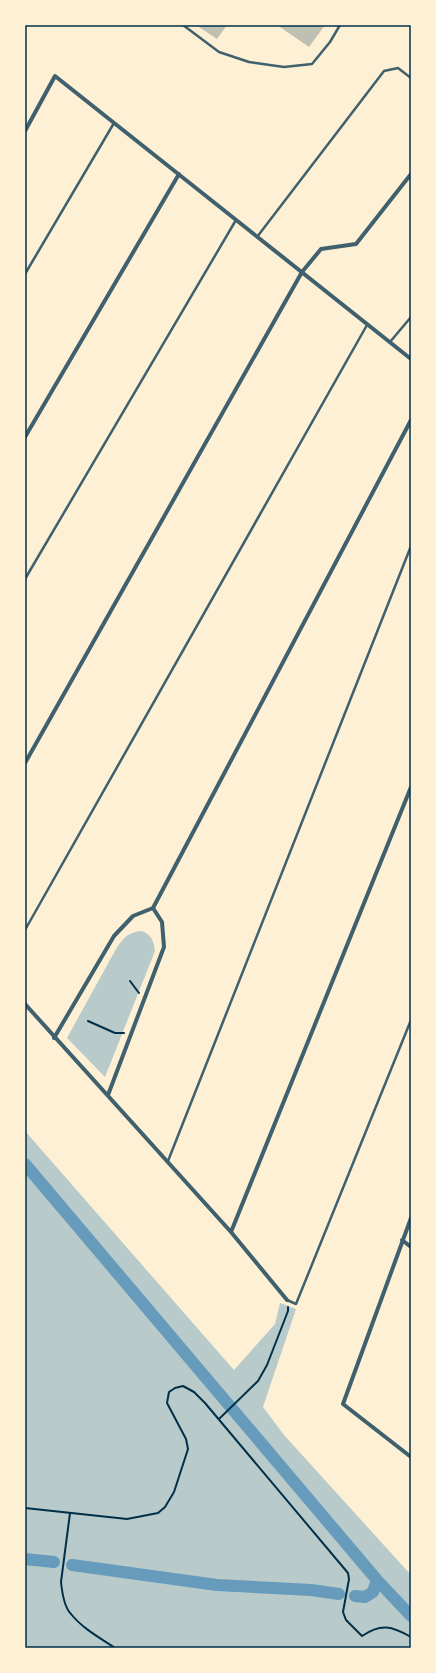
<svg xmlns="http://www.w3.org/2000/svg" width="436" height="1673" font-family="'Sofia Sans Condensed',sans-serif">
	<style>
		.green { fill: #b9caca }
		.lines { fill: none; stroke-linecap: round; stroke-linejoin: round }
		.canal { stroke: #669bbc; stroke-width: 12 }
		.building { fill: #bec0b2 }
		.path { stroke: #003049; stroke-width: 2 }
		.service { stroke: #3f606c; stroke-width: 2.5 }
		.minor { stroke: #3f606c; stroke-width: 4 }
		.neatline { fill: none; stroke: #003049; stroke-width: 1.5 }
	</style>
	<rect width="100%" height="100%" fill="#fdf0d5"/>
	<path class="green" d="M142 931C151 935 154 940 155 951L105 1077 67 1038 116 949C123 938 128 932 142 931Z
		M25 1131 234 1370 275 1324 280 1303 296 1309 263 1407 284 1435 411 1575V1648H25Z"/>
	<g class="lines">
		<path class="canal" d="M25 1164 377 1580 411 1616
			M25 1559 54 1562
			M72 1565 217 1585 311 1590 339 1594
			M355 1596 365 1597 373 1592 377 1580"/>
	</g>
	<path class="building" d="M196 25H227L217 39Z
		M277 25H325L309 47Z"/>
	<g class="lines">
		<path class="path" d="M130 981 139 993
			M88 1021 115 1033H124
			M219 1419 258 1381 267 1365 288 1311V1307
			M25 1508 127 1519 158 1513 165 1507 174 1492 188 1449 186 1439 167 1403 169 1392 175 1388 183 1386 194 1392 205 1403 348 1573 349 1579 343 1612 346 1620 362 1636C381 1623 392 1626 411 1637
			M70 1513 61 1582C62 1592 64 1607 71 1614 82 1628 100 1638 115 1648"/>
		<path class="service" d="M183 25 219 52 249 62 284 67 312 64 330 42 340 25
			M257 237 384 71 398 68 411 78
			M25 274 114 123
			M390 342 411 317
			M25 579 236 220
			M25 930 367 325
			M168 1161 411 546
			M287 1300 296 1304 411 1020"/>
		<path class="minor" d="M25 131 55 76 411 359
			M25 437 179 174
			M25 763 302 272 321 249 356 244 411 174
			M25 1004 231 1232 287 1300
			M54 1038 114 936 133 916 153 908 411 420
			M108 1095 164 947 162 922 153 908
			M411 1218 343 1404 411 1457
			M231 1232 411 787
			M402 1240 411 1247"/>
	</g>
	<rect width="436" height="1673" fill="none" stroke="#fdf0d5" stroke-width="52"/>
	<rect x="26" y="26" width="384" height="1621" class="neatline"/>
</svg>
